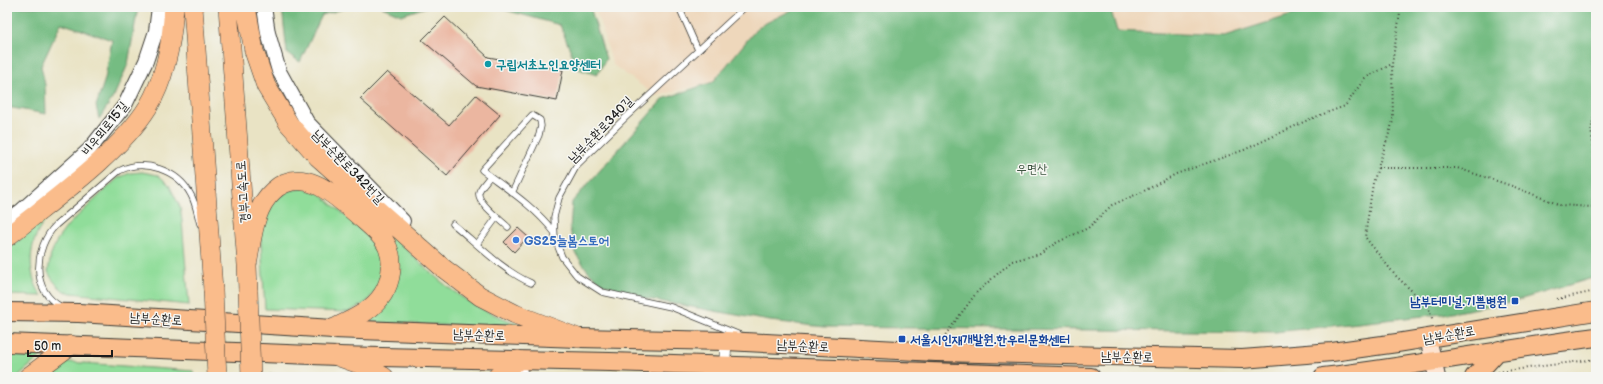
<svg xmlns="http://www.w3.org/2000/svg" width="1603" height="384" font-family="'Balsamiq Sans','Poor Story',sans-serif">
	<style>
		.built { fill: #eed7bb }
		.green { fill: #90dd9a; stroke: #567c5b }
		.forest { fill: #74bc82; stroke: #486c4f }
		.building { fill: #ebb6a0 }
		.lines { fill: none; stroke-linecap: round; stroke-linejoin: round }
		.service-casing { stroke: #3b3a35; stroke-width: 7 }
		.minor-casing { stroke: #3b3a35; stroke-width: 12 }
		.tertiary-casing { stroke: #3b3a35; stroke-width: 16 }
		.secondary-casing { stroke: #3b3a35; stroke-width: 18 }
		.primary-casing { stroke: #3b3a35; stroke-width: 20 }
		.trunk-casing { stroke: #3b3a35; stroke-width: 20 }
		.path { stroke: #3b3a35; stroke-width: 2; stroke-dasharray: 1 3; stroke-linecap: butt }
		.service { stroke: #fff; stroke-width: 5.5 }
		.minor { stroke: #fff; stroke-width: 11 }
		.tertiary { stroke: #fff; stroke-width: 14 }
		.secondary { stroke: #fde4d1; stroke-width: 16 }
		.primary { stroke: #fabc8b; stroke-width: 18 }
		.trunk { stroke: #fabc8b; stroke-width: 19 }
		.trunk-bridge-casing { stroke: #3b3a35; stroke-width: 20; stroke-linecap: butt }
		.trunk-bridge { stroke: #fabc8b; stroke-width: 19 }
		.culture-dot { fill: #0f9aa8; stroke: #f6f6f2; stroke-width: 1.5 }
		.shop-dot { fill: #3f7fe0; stroke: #f6f6f2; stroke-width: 1.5 }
		.transit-dot { fill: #1a4fb4; stroke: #f6f6f2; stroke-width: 1.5 }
		.labels { text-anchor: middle; stroke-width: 3; stroke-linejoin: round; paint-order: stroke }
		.culture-label { font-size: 13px; font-weight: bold; fill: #0d838f; stroke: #f6f6f2; text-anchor: start }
		.street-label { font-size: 13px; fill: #1c1c1c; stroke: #f6f6f2 }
		.park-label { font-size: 13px; fill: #3f5642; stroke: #f6f6f2 }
		.shop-label { font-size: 13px; font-weight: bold; fill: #366cbe; stroke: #f6f6f2; text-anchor: start }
		.transit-label { font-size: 13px; font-weight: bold; fill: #164399; stroke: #f6f6f2; text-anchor: end }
	</style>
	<rect width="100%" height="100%" fill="#f6f6f2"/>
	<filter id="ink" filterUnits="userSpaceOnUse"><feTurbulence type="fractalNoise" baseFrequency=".025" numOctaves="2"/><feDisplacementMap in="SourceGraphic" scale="8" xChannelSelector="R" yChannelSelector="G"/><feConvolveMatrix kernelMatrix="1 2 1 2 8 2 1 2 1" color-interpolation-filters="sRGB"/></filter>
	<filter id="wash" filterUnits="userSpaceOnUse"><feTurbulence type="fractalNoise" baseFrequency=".012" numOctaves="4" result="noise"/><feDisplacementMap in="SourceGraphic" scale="16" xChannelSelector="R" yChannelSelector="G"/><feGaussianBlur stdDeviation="0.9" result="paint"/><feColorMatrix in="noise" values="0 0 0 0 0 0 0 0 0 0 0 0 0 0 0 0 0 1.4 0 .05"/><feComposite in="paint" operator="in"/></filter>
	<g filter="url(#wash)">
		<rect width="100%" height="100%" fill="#e9e3c4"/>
		<path class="built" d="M595 7H798L758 27 713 82 656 96 613 65Z
			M1110 7H1317L1224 36 1117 31Z"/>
		<path class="green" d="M142 172 158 175 165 181 169 185 180 207 182 221 189 305 71 293 64 291 58 286 52 279 48 272 51 254 57 240 68 225 118 178 130 173Z
			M303 188 319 193 372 239 380 251 383 267 379 286 367 302 348 312 265 309 260 228 268 206 287 191Z
			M47 217C43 224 39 229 36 236 28 255 30 280 42 296L7 295V250Z
			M386 230C413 255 441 286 473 304 492 315 513 322 533 329L366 322 383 305Z
			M7 352 42 355 17 377H7Z
			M69 362 193 371 194 377H39L61 364Z
			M270 374 319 377H270Z"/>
		<path class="forest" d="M7 7H138L128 64 114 96 99 119 96 106 105 79 112 40 61 23 41 66 45 85 46 114 7 107Z
			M282 7H350L322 15 300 62 287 53Z
			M382 7H426L401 15Z
			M494 7H590L606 59 597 75 578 69 560 25Z
			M798 7H1110L1117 31 1224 36 1317 7H1596V277L1515 301 1451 313 1275 332 825 327 770 321 642 298 601 283 588 271 575 253 570 229 572 202 663 99 713 82 758 27Z"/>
		<g id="blocks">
			<path class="building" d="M445 17 488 57 563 70 557 101 476 86 422 40Z
				M387 72 449 125 476 95 500 115 447 176 360 99Z
				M518 228 528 237 514 252 504 242Z"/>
		</g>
	</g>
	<g filter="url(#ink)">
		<use href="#blocks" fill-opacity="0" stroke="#3b3a35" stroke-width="1"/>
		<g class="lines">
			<defs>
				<path id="service" d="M679 7 698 50
					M490 176C487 181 481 186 479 192 476 202 501 220 508 227
					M512 193 539 135 541 126 540 120 532 115 482 170C507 189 535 207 554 232
					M453 224C476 243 503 271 531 283
					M477 244 497 217
					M62 307C30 292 34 247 56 225L119 171C144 158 178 170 191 195 196 204 197 214 200 224
					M740 335 671 307 602 292 577 276 562 257 555 239 554 217 559 198 577 165 625 118 745 7"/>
				<path id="minor" d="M518 360 523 377
					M724 377 726 341"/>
				<path id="tertiary" d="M264 7 268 33 279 71 307 122 403 221
					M7 221 21 211 89 150 125 105 146 61 156 31 159 7"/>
				<path id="secondary" d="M1428 338 1437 377"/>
				<path id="primary" d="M7 312 79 313 333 329 578 338 726 341 936 352 1242 359 1332 352 1397 343 1596 311
					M7 343 337 356 610 362 1091 377
					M1323 377C1414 366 1505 349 1596 337
					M1474 377 1499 350"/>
				<path id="trunk" d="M193 7 213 290
					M228 7 247 265 248 291
					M246 7 254 51 266 86 289 124 318 157 443 268 480 296 515 314 578 338
					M7 237C51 201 118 155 148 107 166 77 172 41 174 7
					M247 265C252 241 253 209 273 191 303 163 337 197 359 216 369 225 383 235 388 248 394 263 391 281 383 294 372 312 350 320 333 329
					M337 356 365 366 384 377
					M28 377 71 345
					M497 377 518 360"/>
			</defs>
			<use href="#service" class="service-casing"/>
			<use href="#minor" class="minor-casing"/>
			<use href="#tertiary" class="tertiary-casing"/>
			<use href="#secondary" class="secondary-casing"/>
			<use href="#primary" class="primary-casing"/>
			<use href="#trunk" class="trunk-casing"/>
			<path class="path" d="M1401 7 1392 64 1393 121 1373 183 1365 237 1395 275 1428 306 1433 321
				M1596 106 1591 130 1596 163
				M1378 168H1457L1512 186 1560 205 1591 207 1596 206
				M1557 299 1596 291
				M943 338 977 292 1012 261 1040 254 1056 243 1088 228 1112 205 1142 192 1176 174 1244 150 1310 119 1345 106 1365 78 1392 64
				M1498 372 1596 359"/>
			<use href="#service" class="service"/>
			<use href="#minor" class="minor"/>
			<use href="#tertiary" class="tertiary"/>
			<use href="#secondary" class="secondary"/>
			<use href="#primary" class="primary"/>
			<use href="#trunk" class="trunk"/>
			<defs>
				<path id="trunk-bridge" d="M213 290 217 377
					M248 291 251 377"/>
			</defs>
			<use href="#trunk-bridge" class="trunk-bridge-casing"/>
			<use href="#trunk-bridge" class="trunk-bridge"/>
		</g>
	</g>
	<circle class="culture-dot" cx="488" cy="64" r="4"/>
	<circle class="shop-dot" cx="516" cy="240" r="4"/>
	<g class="transit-dot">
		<rect x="1511" y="297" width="8" height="8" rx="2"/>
		<rect x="898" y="335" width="8" height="8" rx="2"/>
	</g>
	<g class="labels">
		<g class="culture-label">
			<text x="496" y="69">구립서초노인요양센터</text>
		</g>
		<g class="street-label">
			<text transform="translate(104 128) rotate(-51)" y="5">비우뫼로15길</text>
			<text transform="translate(600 129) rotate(-46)" y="5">남부순환로340길</text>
			<text transform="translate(349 166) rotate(46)" y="5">남부순환로342번길</text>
			<text transform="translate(242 192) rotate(-94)" y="5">경부고속도로</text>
			<text transform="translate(156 318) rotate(4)" y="5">남부순환로</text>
			<text transform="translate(479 334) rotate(2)" y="5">남부순환로</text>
			<text transform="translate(1449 334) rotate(-10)" y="5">남부순환로</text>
			<text transform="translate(803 345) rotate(3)" y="5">남부순환로</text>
			<text transform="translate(1127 356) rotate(1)" y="5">남부순환로</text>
		</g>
		<g class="park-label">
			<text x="1032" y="173">우면산</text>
		</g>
		<g class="shop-label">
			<text x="524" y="245">GS25늘봄스토어</text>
		</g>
		<g class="transit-label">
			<text x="1507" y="306">남부터미널.기쁨병원</text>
			<text x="910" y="344" text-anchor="start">서울시인재개발원.한우리문화센터</text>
		</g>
	</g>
	<rect width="1603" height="384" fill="none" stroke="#f6f6f2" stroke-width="24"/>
	<path d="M28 350v6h84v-6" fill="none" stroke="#1c1c1c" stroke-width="2"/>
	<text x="34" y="350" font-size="12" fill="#1c1c1c" stroke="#f6f6f2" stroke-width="3" paint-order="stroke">50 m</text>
</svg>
